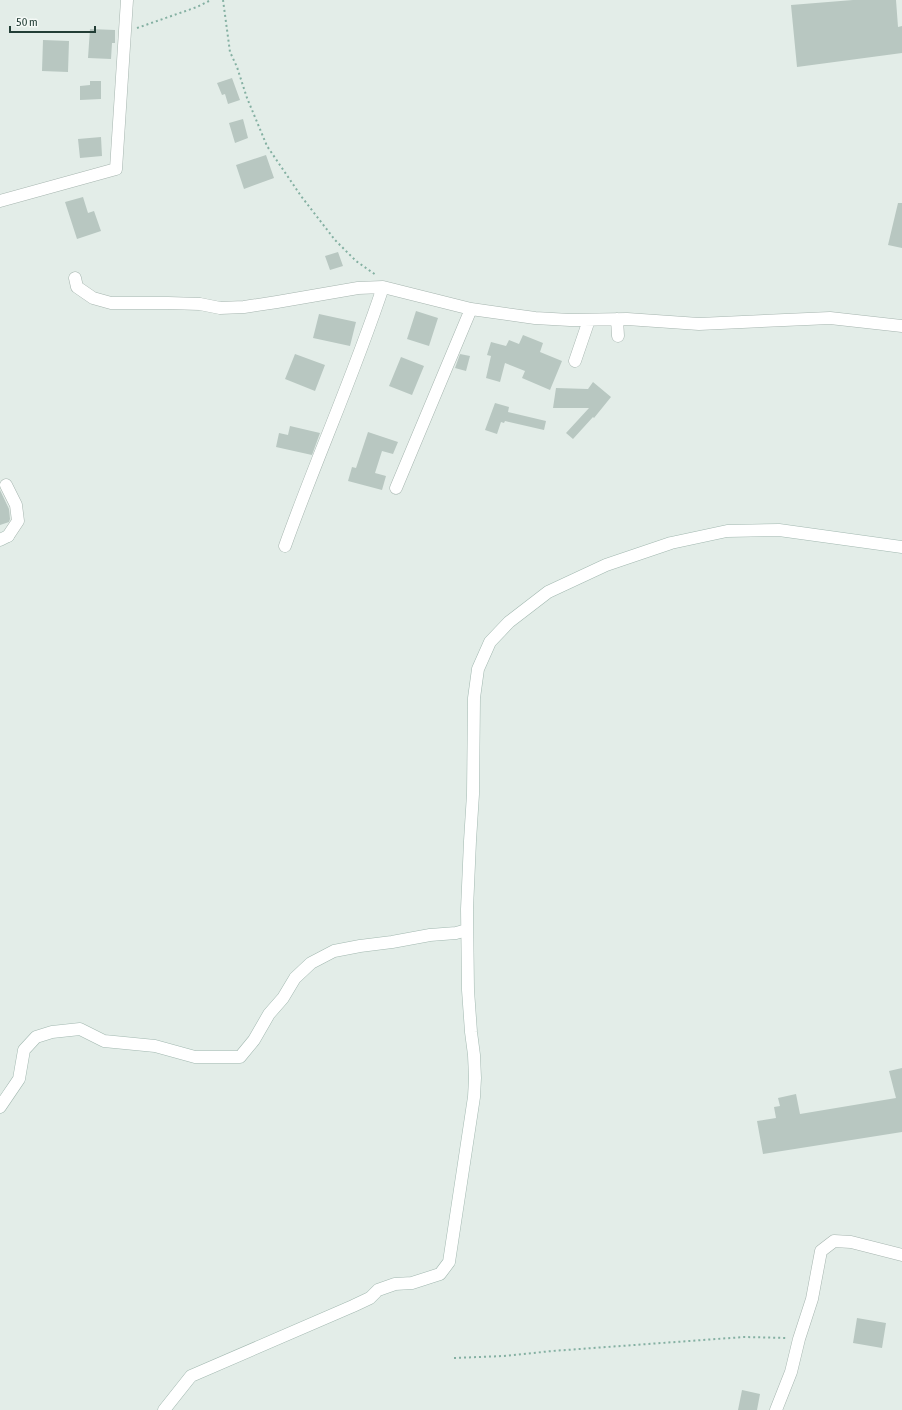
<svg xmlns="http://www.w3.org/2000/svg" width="902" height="1410" font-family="'Asap Condensed',sans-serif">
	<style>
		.building { fill: #b8c7c1 }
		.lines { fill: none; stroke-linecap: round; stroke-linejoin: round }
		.street-casing { stroke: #a6b5af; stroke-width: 13 }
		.secondary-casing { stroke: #a2b8b0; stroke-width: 13 }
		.path { stroke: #84b0a2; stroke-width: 2; stroke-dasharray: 2 3; stroke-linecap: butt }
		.street { stroke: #fff; stroke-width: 12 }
		.secondary { stroke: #fff; stroke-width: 12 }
	</style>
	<rect width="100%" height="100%" fill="#e3ede8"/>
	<path class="building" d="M853 0H896L898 27 902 26V53L797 67 791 5Z
		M90 29 115 30V43H112L111 59 88 58Z
		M43 40 69 41 68 72 42 71Z
		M232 78 240 100 228 104 225 94 222 95 217 83Z
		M90 81H101V99L80 100V86L90 85Z
		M243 119 248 138 235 143 229 123Z
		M101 137 102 156 80 158 78 139Z
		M266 155 274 178 244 189 236 165Z
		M83 197 88 213 94 211 101 231 77 239 65 202Z
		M898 203H902V248L888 245Z
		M338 252 343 266 330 270 325 256Z
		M416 311 438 318 429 346 407 339Z
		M319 314 356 322 350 346 313 338Z
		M523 335 543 343 540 352 562 361 550 390 522 378 525 371 505 363 500 382 486 378 491 356 487 355 491 342 506 346 509 340 519 344Z
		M295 354 325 365 315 391 285 379Z
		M460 354 470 356 466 371 455 368Z
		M401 357 424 366 412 395 389 386Z
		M593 382 611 397 594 418 593 417 573 439 566 433 589 408H553L556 388 588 389Z
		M495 403 509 407 508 412 546 421 544 430 505 421 504 423 501 422 497 434 485 430Z
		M290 426 320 433 312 455 276 447 279 433 288 435Z
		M368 432 398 442 393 454 382 451 375 473 386 476 382 490 348 481 352 467 356 468Z
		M0 490 9 509 10 519 9 522 0 525Z
		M902 1068V1132L763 1154 757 1121 776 1118 774 1107 780 1106 778 1098 796 1094 800 1114 896 1098 889 1071Z
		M857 1318 886 1323 882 1348 853 1343Z
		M742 1390 760 1394 757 1410H738Z"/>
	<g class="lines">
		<defs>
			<path id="street" d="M0 201 116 169 127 0
				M75 278 77 287 93 298 111 303H168L200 304 220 308 244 307 277 302 358 288 383 287 471 309 535 318 570 320 627 319 699 324 830 318 902 326
				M617 319 618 336
				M575 361 589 320
				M6 485 16 505 18 521 8 536
				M396 488 471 309
				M285 546C316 459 354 375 383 287
				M776 1410 791 1372 799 1339 812 1299 821 1251 834 1241 851 1242 902 1255"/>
			<path id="secondary" d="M0 540 8 536
				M0 1107 19 1079 24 1050 36 1037 52 1032 80 1029 104 1041 155 1046 195 1057H240L254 1040 269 1014 283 998 295 978 311 963 334 951 360 946 392 942 430 935 456 933 467 930
				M164 1410 191 1376 353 1306 370 1298 378 1290 395 1284 412 1283 440 1274 449 1262 474 1097 475 1078 474 1055 471 1032 468 990 467 909 470 841 473 794 474 698 478 669 490 642 509 622 548 592 606 565 671 543 727 531 779 530 902 547"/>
		</defs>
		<use href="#street" class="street-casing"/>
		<use href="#secondary" class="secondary-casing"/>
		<path class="path" d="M223 0 230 52 237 67 247 98 267 146 301 196 335 240 356 261 376 275
			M137 28 197 7 211 0
			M454 1358 504 1356 552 1351 744 1337 788 1338"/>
		<use href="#street" class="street"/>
		<use href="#secondary" class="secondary"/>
	</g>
	<path d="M10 26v6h85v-6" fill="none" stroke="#233e36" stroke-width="2"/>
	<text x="16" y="26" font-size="12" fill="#233e36" stroke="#f4f9f6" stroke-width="3" paint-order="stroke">50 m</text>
</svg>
